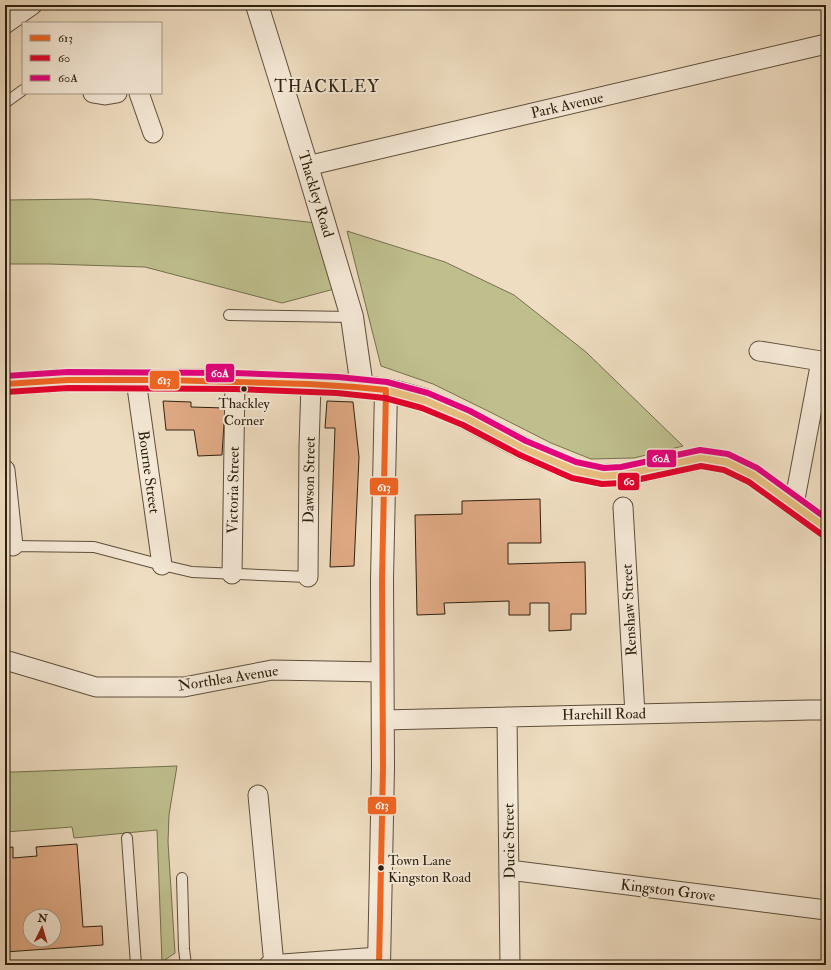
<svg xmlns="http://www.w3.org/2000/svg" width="831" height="970" font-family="'IM FELL Double Pica',serif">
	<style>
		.green { fill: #bfbf8e; stroke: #76704e }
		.building { fill: #e1ab85; stroke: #2e200e; fill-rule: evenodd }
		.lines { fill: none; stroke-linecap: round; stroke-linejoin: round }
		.service-casing { stroke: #5e4f3b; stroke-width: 12 }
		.minor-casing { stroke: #5e4f3b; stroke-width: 21 }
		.tertiary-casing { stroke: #5e4f3b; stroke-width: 24 }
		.primary-casing { stroke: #2e200e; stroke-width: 24 }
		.service { stroke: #f5e9d7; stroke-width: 10 }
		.minor { stroke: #f5e9d7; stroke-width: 19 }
		.tertiary { stroke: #f5e9d7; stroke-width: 22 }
		.primary { stroke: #e8be80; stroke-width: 22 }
		.bus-1-casing { stroke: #f5e9d7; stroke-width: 9 }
		.bus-2-casing { stroke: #f5e9d7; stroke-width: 9 }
		.bus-3-casing { stroke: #f5e9d7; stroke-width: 9 }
		.bus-1 { stroke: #f26522; stroke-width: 6 }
		.bus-2 { stroke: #e4002b; stroke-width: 6 }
		.bus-3 { stroke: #e5007d; stroke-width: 6 }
		.bus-dot { fill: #2e200e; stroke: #f5e9d7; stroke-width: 1.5 }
		.labels { text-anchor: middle; stroke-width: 4; stroke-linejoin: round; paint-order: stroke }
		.bus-label { font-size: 14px; fill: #2e200e; stroke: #f5e9d7 }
		.street-label { font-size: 15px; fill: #2e200e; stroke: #f5e9d7 }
		.quarter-label { font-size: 17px; letter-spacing: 1px; fill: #2e200e; stroke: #f5e9d7 }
		.line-badge { stroke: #f5e9d7; stroke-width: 1.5 }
		.badge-label { font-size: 11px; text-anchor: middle; font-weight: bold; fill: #fff }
	</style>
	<rect width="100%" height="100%" fill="#efddc1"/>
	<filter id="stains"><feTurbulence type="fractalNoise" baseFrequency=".005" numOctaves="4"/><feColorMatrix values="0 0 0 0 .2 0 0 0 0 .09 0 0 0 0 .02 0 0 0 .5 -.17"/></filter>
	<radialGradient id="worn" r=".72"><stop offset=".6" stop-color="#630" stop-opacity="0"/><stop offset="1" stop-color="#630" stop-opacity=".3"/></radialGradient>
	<path class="green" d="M91 199 152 205 317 223 338 288 282 303 145 267 49 264H5V200Z
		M347 231 445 262 514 295 586 352 683 446 634 458 591 459 551 443 488 411 433 384 381 366Z
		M177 766 169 815 168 842 175 953 162 962 157 830 74 838 72 827 5 832V772H14Z"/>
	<path class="building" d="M163 401 191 402V407L225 408 222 455 198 456 194 430H166Z
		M327 401 353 402 359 457 354 566 330 567 335 428H325Z
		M540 499 541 543H508V564L585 562 586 614H571V630L549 631V603H530V615H509V601L444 603 445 614 417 615 415 515 462 514V501Z
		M77 844 83 927 102 926 103 945 5 952V848L13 847V858L37 856 36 847ZM30 916H54V940H30Z"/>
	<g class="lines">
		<defs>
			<path id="service" d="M5 103 23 90
				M229 315 352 317
				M9 547 13 546 94 547 162 565 192 572 308 577
				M127 838 136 965
				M182 878 184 949 186 965"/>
			<path id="minor" d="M5 24 32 5
				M93 93 105 95 117 93
				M139 93 153 133
				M307 166 826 44
				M759 351 821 361
				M136 380 162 565
				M5 470 13 546
				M794 504 821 361 826 362
				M623 507 635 714
				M232 574 235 381
				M308 577 309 447 311 384
				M5 660 96 687H184L272 670 383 672
				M507 717 510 965
				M383 720 810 710H826
				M258 795 274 965
				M509 870 826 910
				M269 965 379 957"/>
			<path id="tertiary" d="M257 5 307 166 352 317 362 387
				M379 965 383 767 382 580 386 390"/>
			<path id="primary" d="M5 384 68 380H136L235 381 337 385 362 387 386 390 403 394 425 400 466 418 523 448 574 470 603 476 622 475 701 458 726 462 753 475 826 528"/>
		</defs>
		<use href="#service" class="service-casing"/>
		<use href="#minor" class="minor-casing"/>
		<use href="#tertiary" class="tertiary-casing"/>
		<use href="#primary" class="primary-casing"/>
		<use href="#service" class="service"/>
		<use href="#minor" class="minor"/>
		<use href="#tertiary" class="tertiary"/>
		<use href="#primary" class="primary"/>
		<defs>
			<path id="bus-1" d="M5 384 68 380H165L308 384 355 387 386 390 382 580 383 767 379 965"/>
			<path id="bus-2" d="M6 392 68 388 235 389 337 393 385 398 422 408 463 425 520 455 572 478 602 484 622 483 701 466 724 470 749 482 821 534"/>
			<path id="bus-3" d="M5 376 68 372 235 373 338 377 387 382 428 393 470 411 526 441 576 462 604 468 621 467 700 450 728 454 757 468 826 518"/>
		</defs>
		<use href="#bus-1" class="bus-1-casing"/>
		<use href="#bus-2" class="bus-2-casing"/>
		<use href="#bus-3" class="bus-3-casing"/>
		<use href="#bus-1" class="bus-1"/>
		<use href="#bus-2" class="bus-2"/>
		<use href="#bus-3" class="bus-3"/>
	</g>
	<g class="bus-dot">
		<circle cx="244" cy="389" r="3.5"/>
		<circle cx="381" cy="868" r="3.5"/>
	</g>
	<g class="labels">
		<g class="bus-label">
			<text x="244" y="408">Thackley<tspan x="244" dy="17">Corner</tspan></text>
			<text x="388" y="865" text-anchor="start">Town Lane<tspan x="388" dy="17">Kingston Road</tspan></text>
		</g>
		<g class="street-label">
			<text transform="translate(567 105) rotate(-13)" y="5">Park Avenue</text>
			<text transform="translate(316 194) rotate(73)" y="5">Thackley Road</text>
			<text transform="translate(149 472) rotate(82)" y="5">Bourne Street</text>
			<text transform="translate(309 480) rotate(-89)" y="5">Dawson Street</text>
			<text transform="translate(233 490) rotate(-89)" y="5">Victoria Street</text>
			<text transform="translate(629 610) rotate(-93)" y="5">Renshaw Street</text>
			<text transform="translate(228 678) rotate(-9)" y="5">Northlea Avenue</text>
			<text transform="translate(604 714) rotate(-1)" y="5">Harehill Road</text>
			<text transform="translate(509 841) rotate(-91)" y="5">Ducie Street</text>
			<text transform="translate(668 890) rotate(7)" y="5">Kingston Grove</text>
		</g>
		<g class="quarter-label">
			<text x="327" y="92">THACKLEY</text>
		</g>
	</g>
	<g class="line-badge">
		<rect x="205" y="363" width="30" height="20" rx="4" fill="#e5007d"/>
		<rect x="149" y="370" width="31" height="20" rx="4" fill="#f26522"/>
		<rect x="646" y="449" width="31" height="19" rx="4" fill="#e5007d"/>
		<rect x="617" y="472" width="23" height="19" rx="4" fill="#e4002b"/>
		<rect x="369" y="477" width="30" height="19" rx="4" fill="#f26522"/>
		<rect x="367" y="796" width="30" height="19" rx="4" fill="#f26522"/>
	</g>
	<g class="badge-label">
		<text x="220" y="377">60A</text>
		<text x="164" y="384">613</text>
		<text x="661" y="462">60A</text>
		<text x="629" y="485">60</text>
		<text x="384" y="491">613</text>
		<text x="382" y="809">613</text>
	</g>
	<rect width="831" height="970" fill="none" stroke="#efddc1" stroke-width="20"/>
	<rect x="6" y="6" width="819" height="958" fill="none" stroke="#2e200e" stroke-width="2"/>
	<rect x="10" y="10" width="811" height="950" fill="none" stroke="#2e200e"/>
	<rect x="22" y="22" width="140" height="72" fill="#f5e9d7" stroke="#a59987"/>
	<rect x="30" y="35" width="20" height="6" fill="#f26522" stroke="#a59987"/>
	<text x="58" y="42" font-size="12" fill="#2e200e">613</text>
	<rect x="30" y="55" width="20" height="6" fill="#e4002b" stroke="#a59987"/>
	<text x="58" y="62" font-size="12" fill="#2e200e">60</text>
	<rect x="30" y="75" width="20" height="6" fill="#e5007d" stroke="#a59987"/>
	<text x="58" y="82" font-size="12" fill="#2e200e">60A</text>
	<g transform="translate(42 928) rotate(5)"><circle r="19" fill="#f5e9d7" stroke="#a59987"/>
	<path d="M0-3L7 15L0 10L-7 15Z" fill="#8f2418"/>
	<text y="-6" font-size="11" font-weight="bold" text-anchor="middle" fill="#2e200e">N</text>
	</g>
	<rect width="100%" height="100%" filter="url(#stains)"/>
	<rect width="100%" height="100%" fill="url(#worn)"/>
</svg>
